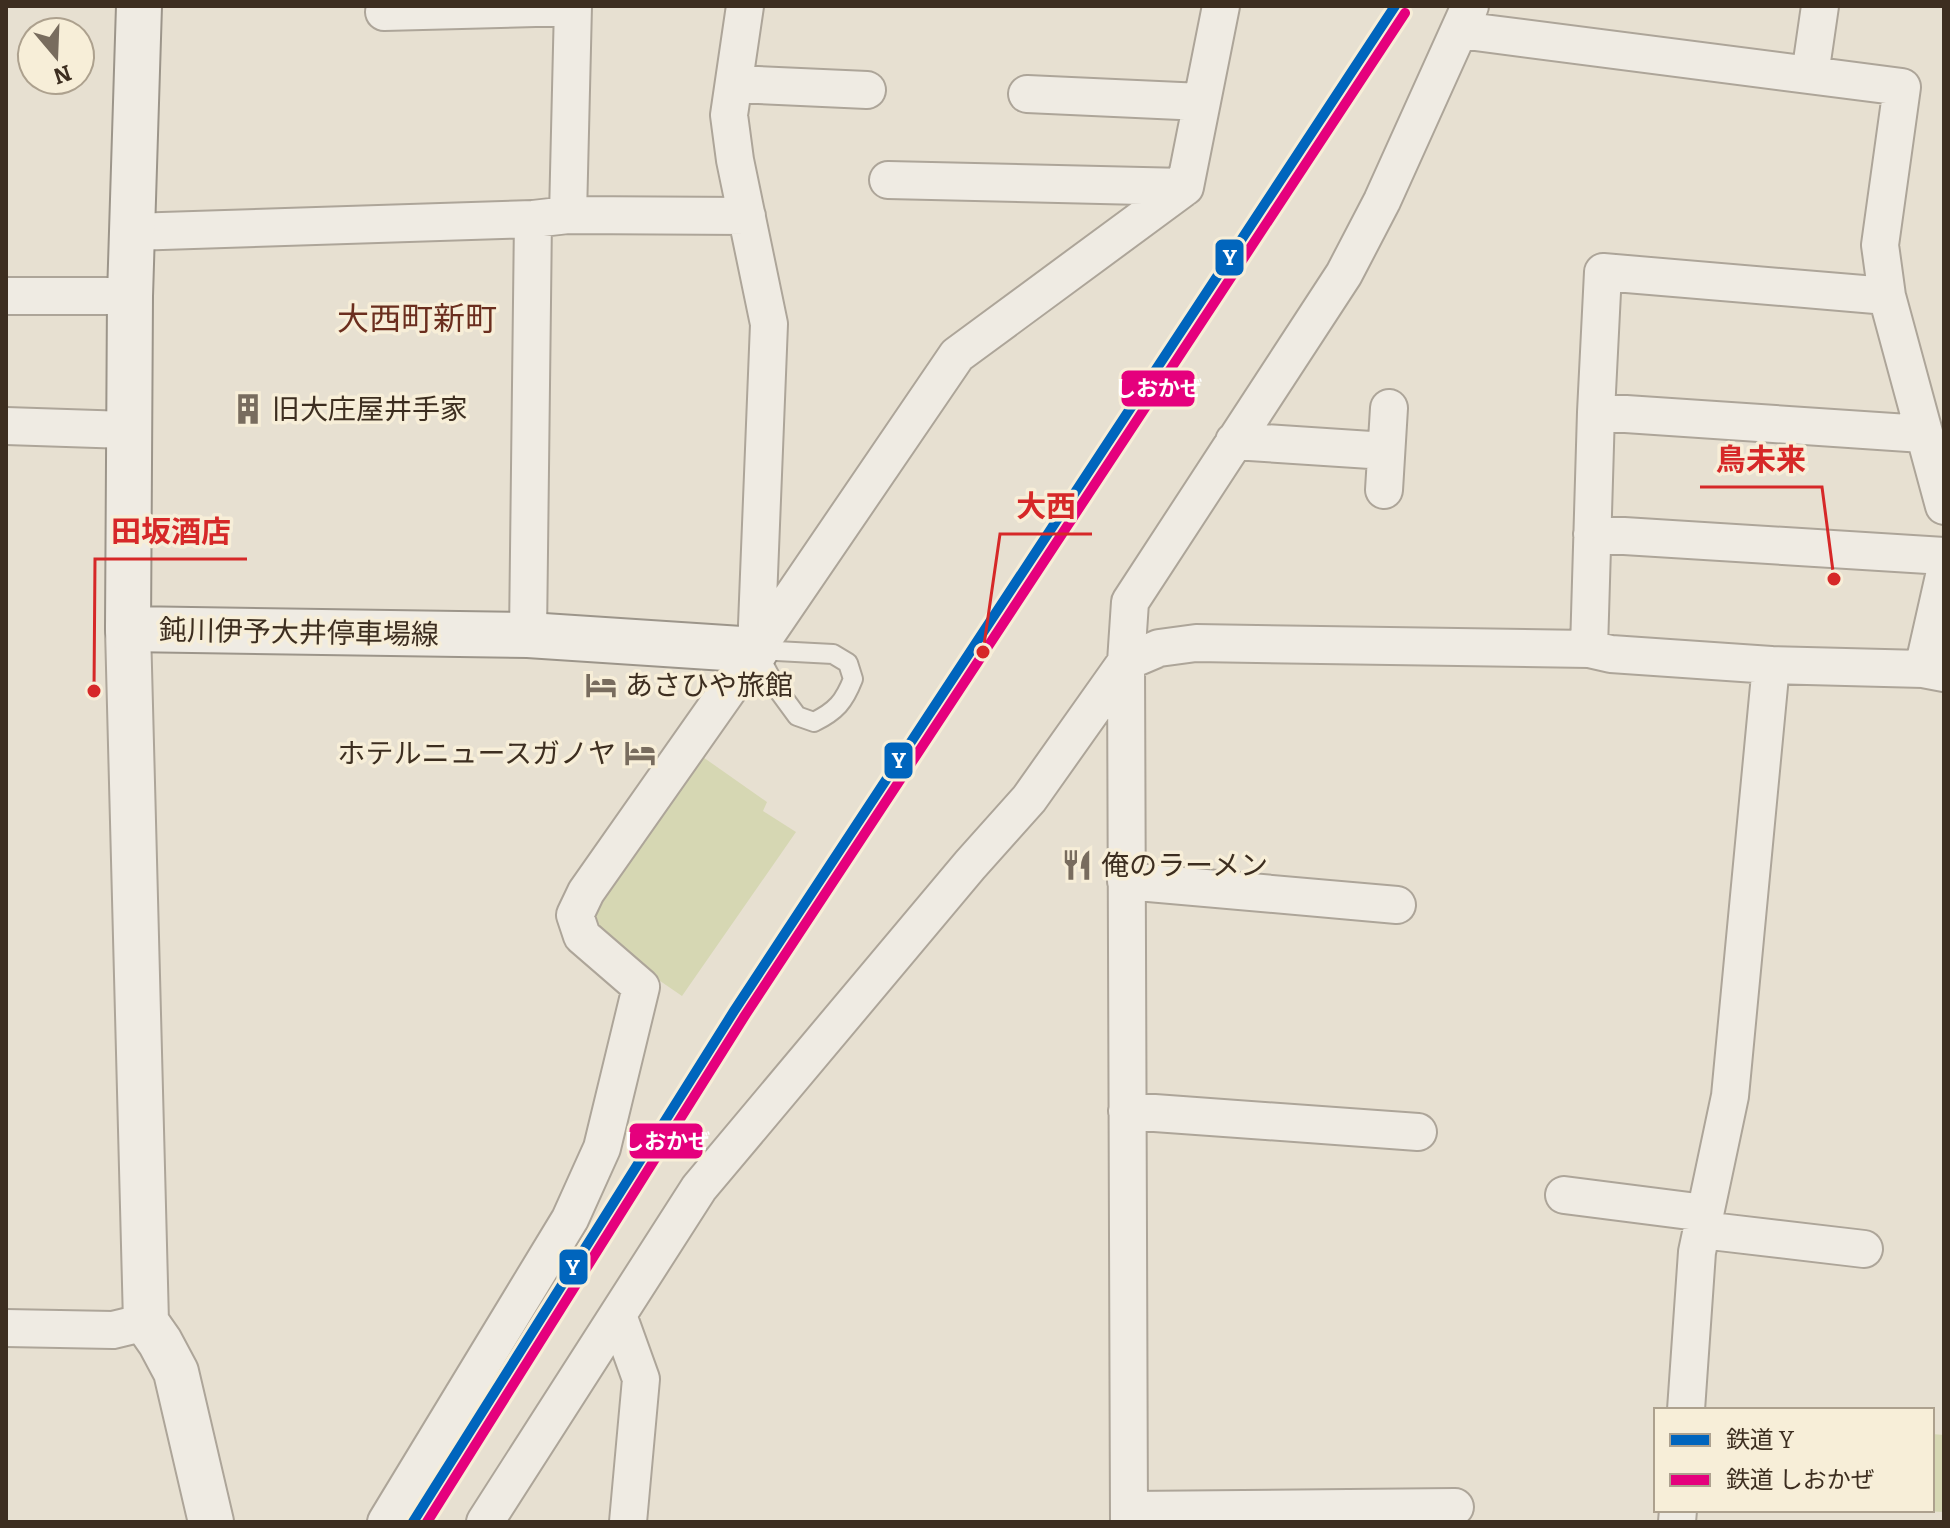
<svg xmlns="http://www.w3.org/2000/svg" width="1950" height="1528" font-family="Bitter,'Noto Sans JP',serif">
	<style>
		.green { fill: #d6d7b3 }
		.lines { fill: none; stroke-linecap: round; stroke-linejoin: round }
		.service-casing { stroke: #ada599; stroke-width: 22 }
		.minor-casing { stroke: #ada599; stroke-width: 40 }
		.tertiary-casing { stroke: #ada599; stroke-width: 48 }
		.secondary-casing { stroke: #9c958a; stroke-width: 48 }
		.service { stroke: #efebe3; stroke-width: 18 }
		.minor { stroke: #efebe3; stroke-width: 36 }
		.tertiary { stroke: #efebe3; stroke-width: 44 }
		.secondary { stroke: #efebe3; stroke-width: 44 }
		.rail-1-casing { stroke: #f7eed8; stroke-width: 16 }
		.rail-2-casing { stroke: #f7eed8; stroke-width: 16 }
		.rail-1 { stroke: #0065bd; stroke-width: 10 }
		.rail-2 { stroke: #e5007d; stroke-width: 10 }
		.labels { text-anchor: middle; stroke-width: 7; stroke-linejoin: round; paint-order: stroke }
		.poi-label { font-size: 28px; fill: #3d2e20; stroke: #f7eed8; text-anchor: start }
		.street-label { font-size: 28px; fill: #3d2e20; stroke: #f7eed8 }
		.quarter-label { font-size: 32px; fill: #6b2e1e; stroke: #f7eed8 }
		.leader { fill: none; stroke: #d62828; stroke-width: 3 }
		.callout-dot { fill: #d62828; stroke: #f7eed8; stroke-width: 3 }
		.callout-label { font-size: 30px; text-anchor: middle; font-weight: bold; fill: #d62828; stroke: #f7eed8; stroke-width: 7; stroke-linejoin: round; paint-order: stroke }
		.line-badge { stroke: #f7eed8; stroke-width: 3 }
		.badge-label { font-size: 22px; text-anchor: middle; font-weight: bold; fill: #fff }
	</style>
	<rect width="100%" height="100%" fill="#e7e0d1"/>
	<path class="green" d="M700 755 767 802 763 811 796 832 682 996 596 937 586 922Z
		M1932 1434 1944 1435V1512L1907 1510H1932Z"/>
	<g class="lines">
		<defs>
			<path id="service" d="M756 650 833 654 848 663 853 679C844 702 836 711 814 722L797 716 775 686Z"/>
			<path id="minor" d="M745 6 729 115 735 160 769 324 756 650
				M384 12 573 7
				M1460 30 1902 87 1880 245 1887 296
				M1810 75 1820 6
				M734 84 867 90
				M1027 94 1202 102
				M888 180 1185 187
				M568 215 573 6
				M131 232 533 219 568 215 747 216
				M6 296H130
				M1596 412 1923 434
				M6 426 127 430
				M1234 441 1386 451
				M1384 490 1389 408
				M1592 534 1944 556
				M528 635 533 219
				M1589 649 1596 412 1603 272 1887 296 1944 506
				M1923 669 1944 576
				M1126 881 1397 905
				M1127 1111 1418 1132
				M1564 1195 1705 1213
				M1702 1230 1864 1249
				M618 1315 641 1379 628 1522
				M6 1328 113 1330 146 1322
				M1686 1410 1697 1252 1730 1096 1771 665
				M1129 1510 1455 1507
				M386 1522 570 1219 602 1148 641 987 582 936 575 915 586 892 756 650 957 355 1185 187 1221 6
				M485 1522 699 1188 970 865 1029 799 1126 662 1159 648 1196 643 1589 649 1611 654 1771 665 1923 669 1944 673
				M1129 1522 1126 662 1130 602 1344 274 1382 201 1470 6
				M1677 1522 1678 1510"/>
			<path id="tertiary" d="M128 629 146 1322 160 1342 176 1372 211 1522"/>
			<path id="secondary" d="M139 6 130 296 128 629 528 635 756 650"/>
		</defs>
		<use href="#service" class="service-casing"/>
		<use href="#minor" class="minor-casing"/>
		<use href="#tertiary" class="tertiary-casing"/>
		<use href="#secondary" class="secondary-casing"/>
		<use href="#service" class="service"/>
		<use href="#minor" class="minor"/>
		<use href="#tertiary" class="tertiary"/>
		<use href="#secondary" class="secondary"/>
		<defs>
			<path id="rail-1" d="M413 1522 734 1011 1395 6"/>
			<path id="rail-2" d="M427 1522 744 1017 1405 13"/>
		</defs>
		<use href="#rail-1" class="rail-1-casing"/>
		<use href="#rail-2" class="rail-2-casing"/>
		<use href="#rail-1" class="rail-1"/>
		<use href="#rail-2" class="rail-2"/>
	</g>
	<defs>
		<symbol id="building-bare" viewBox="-9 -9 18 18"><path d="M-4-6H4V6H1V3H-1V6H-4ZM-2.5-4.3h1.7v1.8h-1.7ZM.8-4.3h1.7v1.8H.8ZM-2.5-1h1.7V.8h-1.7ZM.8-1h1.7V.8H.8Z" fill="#786c5e" stroke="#f7eed8" stroke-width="2.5" paint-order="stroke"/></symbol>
		<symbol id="hotel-bare" viewBox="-9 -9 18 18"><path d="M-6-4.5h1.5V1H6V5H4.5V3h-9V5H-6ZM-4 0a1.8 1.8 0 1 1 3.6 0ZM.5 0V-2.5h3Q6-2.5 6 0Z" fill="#786c5e" stroke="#f7eed8" stroke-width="2.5" paint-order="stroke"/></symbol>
		<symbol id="restaurant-bare" viewBox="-9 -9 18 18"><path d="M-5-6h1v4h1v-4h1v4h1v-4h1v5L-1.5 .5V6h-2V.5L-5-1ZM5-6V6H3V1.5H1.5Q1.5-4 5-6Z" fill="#786c5e" stroke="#f7eed8" stroke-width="2.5" paint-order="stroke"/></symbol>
	</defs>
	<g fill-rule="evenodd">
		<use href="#building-bare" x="226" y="387" width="44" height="44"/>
		<use href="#hotel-bare" x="579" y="663" width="44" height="44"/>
		<use href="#hotel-bare" x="618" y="731" width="44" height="44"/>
		<use href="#restaurant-bare" x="1055" y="843" width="44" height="44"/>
	</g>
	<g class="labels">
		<g class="poi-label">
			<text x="272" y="419">旧大庄屋井手家</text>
			<text x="625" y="695">あさひや旅館</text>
			<text x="616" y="763" text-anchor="end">ホテルニュースガノヤ</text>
			<text x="1101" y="875">俺のラーメン</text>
		</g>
		<g class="street-label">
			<text transform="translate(299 632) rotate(1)" y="10">鈍川伊予大井停車場線</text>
		</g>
		<g class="quarter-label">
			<text x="417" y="330">大西町新町</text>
		</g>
	</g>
	<path class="leader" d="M1834 579L1822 487H1700M983 652L1000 534H1092M94 691L95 559H247"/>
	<g class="callout-dot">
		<circle cx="1834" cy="579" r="8"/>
		<circle cx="983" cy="652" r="8"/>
		<circle cx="94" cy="691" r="8"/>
	</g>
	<g class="callout-label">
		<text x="1761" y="470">鳥未来</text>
		<text x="1046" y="517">大西</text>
		<text x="171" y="542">田坂酒店</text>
	</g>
	<g class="line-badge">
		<rect x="1214" y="238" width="31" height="39" rx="8" fill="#0065bd"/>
		<rect x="1120" y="369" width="76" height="39" rx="8" fill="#e5007d"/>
		<rect x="883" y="741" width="31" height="39" rx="8" fill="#0065bd"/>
		<rect x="628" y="1122" width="76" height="38" rx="8" fill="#e5007d"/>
		<rect x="558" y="1248" width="31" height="38" rx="8" fill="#0065bd"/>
	</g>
	<g class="badge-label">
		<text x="1230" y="265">Y</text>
		<text x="1158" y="396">しおかぜ</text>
		<text x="899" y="768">Y</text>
		<text x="666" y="1149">しおかぜ</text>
		<text x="573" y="1275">Y</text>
	</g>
	<rect width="1950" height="1528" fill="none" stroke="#3d2e20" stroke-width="16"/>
	<rect x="1654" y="1408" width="280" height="104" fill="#f7eed8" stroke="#ada18e" stroke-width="2"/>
	<rect x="1670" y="1434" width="40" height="12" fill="#0065bd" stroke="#ada18e" stroke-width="2"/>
	<text x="1726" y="1448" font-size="24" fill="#3d2e20">鉄道 Y</text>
	<rect x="1670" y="1474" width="40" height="12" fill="#e5007d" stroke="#ada18e" stroke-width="2"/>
	<text x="1726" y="1488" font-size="24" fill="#3d2e20">鉄道 しおかぜ</text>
	<g transform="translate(56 56) rotate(161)"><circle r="38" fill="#f7eed8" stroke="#ada18e" stroke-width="2"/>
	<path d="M0-6L14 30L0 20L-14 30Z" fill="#786c5e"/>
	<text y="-12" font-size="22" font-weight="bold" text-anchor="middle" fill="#3d2e20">N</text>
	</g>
</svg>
